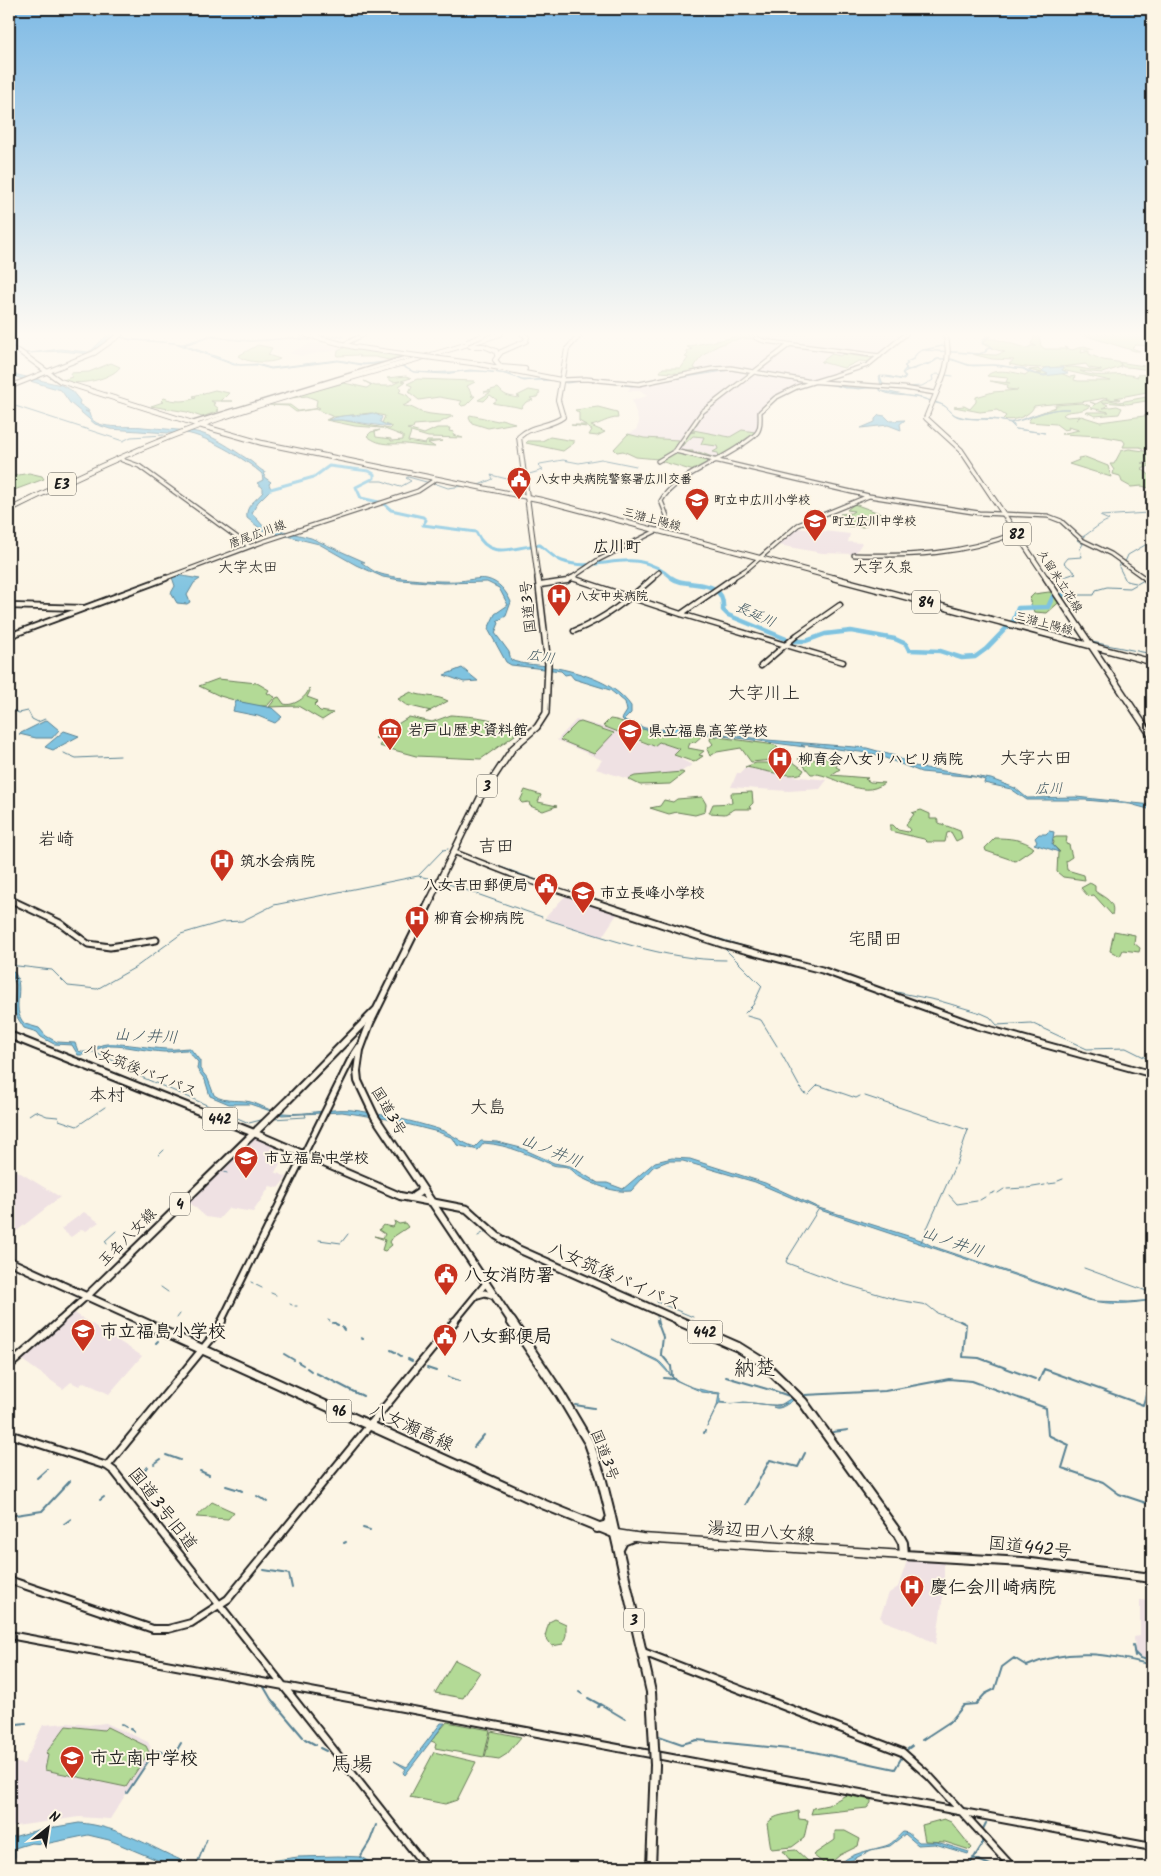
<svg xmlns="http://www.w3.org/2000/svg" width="1161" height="1876" font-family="Kalam,'Klee One',sans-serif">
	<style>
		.built { fill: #efe1e3 }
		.green { fill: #b3da96; stroke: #687b59 }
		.water { fill: #7fc3e0; stroke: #578092 }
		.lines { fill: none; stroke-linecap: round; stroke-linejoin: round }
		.stream-far1 { stroke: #578092; stroke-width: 1 }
		.stream { stroke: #578092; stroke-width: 2 }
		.river-far1 { stroke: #7fc3e0; stroke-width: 3 }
		.river { stroke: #7fc3e0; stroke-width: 4.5 }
		.tertiary-far3-casing { stroke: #1c1c1c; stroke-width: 5.5 }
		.tertiary-far2-casing { stroke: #1c1c1c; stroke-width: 7 }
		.tertiary-far1-casing { stroke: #1c1c1c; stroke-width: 9 }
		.tertiary-casing { stroke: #1c1c1c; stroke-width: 10 }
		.secondary-far2-casing { stroke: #1c1c1c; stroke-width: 5.5 }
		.secondary-far1-casing { stroke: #1c1c1c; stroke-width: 8 }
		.secondary-casing { stroke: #1c1c1c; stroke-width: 11 }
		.primary-far3-casing { stroke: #1c1c1c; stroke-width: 6 }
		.primary-far2-casing { stroke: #1c1c1c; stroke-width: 8 }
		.primary-far1-casing { stroke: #1c1c1c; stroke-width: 10 }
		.primary-casing { stroke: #1c1c1c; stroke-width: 12 }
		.trunk-far3-casing { stroke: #1c1c1c; stroke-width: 6 }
		.trunk-far2-casing { stroke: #1c1c1c; stroke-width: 8 }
		.trunk-far1-casing { stroke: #1c1c1c; stroke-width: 10 }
		.trunk-casing { stroke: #1c1c1c; stroke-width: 12 }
		.motorway-casing { stroke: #1c1c1c; stroke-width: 6 }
		.tertiary-far3 { stroke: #fcf5e5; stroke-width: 3 }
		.tertiary-far2 { stroke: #fcf5e5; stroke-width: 4 }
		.tertiary-far1 { stroke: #fcf5e5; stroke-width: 5 }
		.tertiary { stroke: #fcf5e5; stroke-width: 6 }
		.secondary-far2 { stroke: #fcf5e5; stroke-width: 3 }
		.secondary-far1 { stroke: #fcf5e5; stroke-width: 4.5 }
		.secondary { stroke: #fcf5e5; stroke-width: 8 }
		.primary-far3 { stroke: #fcf5e5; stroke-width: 4 }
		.primary-far2 { stroke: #fcf5e5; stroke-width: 5 }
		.primary-far1 { stroke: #fcf5e5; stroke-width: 6 }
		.primary { stroke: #fcf5e5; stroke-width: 8 }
		.trunk-far3 { stroke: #fcf5e5; stroke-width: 4 }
		.trunk-far2 { stroke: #fcf5e5; stroke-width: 5 }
		.trunk-far1 { stroke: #fcf5e5; stroke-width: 6 }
		.trunk { stroke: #fcf5e5; stroke-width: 8 }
		.motorway { stroke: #fcf5e5; stroke-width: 4 }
		.primary-bridge-casing { stroke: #1c1c1c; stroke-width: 6; stroke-linecap: butt }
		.trunk-bridge-casing { stroke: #1c1c1c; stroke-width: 12; stroke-linecap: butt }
		.motorway-bridge-casing { stroke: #1c1c1c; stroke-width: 6; stroke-linecap: butt }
		.primary-bridge { stroke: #fcf5e5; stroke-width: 4 }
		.trunk-bridge { stroke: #fcf5e5; stroke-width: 8 }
		.motorway-bridge { stroke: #fcf5e5; stroke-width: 4 }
		.labels { text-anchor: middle; stroke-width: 4; stroke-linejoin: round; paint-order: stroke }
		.far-poi-label { font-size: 12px; font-weight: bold; fill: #1c1c1c; stroke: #fcf5e5; text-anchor: start }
		.far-street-label { font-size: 12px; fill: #1c1c1c; stroke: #fcf5e5 }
		.shield { fill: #fcf5e5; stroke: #5f5d58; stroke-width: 1 }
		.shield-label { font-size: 14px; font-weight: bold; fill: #1c1c1c }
		.far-water-label { font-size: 14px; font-style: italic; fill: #3f5661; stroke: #fcf5e5 }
		.far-quarter-label { font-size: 15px; fill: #1c1c1c; stroke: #fcf5e5 }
		.street-label { font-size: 15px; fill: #1c1c1c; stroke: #fcf5e5 }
		.poi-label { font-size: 15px; font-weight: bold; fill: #1c1c1c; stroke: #fcf5e5; text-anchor: start }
		.far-district-label { font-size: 16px; font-weight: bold; fill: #1c1c1c; stroke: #fcf5e5 }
		.water-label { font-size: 16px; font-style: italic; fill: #3f5661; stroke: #fcf5e5 }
		.quarter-label { font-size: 18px; fill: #1c1c1c; stroke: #fcf5e5 }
		.near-poi-label { font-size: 18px; font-weight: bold; fill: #1c1c1c; stroke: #fcf5e5; text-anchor: start }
		.near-street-label { font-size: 18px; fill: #1c1c1c; stroke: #fcf5e5 }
		.near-quarter-label { font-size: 21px; fill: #1c1c1c; stroke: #fcf5e5 }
	</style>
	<rect width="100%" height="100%" fill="#fcf5e5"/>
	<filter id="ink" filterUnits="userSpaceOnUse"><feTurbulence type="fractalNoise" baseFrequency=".02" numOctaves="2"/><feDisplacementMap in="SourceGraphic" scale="10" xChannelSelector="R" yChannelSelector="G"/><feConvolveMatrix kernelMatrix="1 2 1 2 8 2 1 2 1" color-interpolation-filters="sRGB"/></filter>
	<g filter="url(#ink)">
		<path class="built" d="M759 334H904L896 338 880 355 759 339 757 337Z
			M747 339 786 346 753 370 740 368 700 371 694 369 705 354 722 344Z
			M313 342 341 348 338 350 301 356 289 353Z
			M789 346H792L877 357 872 361 871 357 861 358 839 369 845 371 815 380 758 371Z
			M719 371H733L749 375 697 414 680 440 644 438 628 434 636 430 639 423 632 400 647 396 640 391H628L631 386 654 384Z
			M752 375 807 383 774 397 765 405 758 414 757 431 729 454 714 460 677 449 700 416Z
			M797 528 850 534 848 542 862 543 855 554 822 553 778 545Z
			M576 720 618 731 636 741 654 746 659 742 680 749 673 755 692 765 677 774 636 776 628 779 596 769 602 760 557 740Z
			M744 768 769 771 784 775 827 780 820 789 788 791 731 787 737 773H741Z
			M566 895 619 911 602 937 545 918Z
			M256 1138 278 1147 270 1156 281 1162 275 1172 287 1177 278 1188 270 1186 253 1212 229 1208 219 1219 206 1217 189 1202V1198L249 1139Z
			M9 1166 60 1197 9 1237Z
			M84 1212 99 1222 86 1231 82 1229 71 1237 61 1229Z
			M73 1312 142 1356 109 1394 84 1382 79 1386 71 1382 63 1389 22 1360Z
			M908 1558 944 1561V1589L936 1644 911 1631 884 1621 880 1617 889 1593 898 1587Z
			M1140 1600 1152 1601V1660L1140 1657 1135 1652 1134 1637 1140 1636Z
			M67 1723 88 1725 106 1723 148 1742 153 1752 110 1819 79 1817 9 1827V1762L24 1764 43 1725Z"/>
		<path class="green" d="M741 334H756L749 336 753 339C732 337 703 348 694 368L700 371 687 374 660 372 663 368H681L688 358 685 357 688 354 686 351 692 349 687 347C702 342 728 341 741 334Z
			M1080 334H1152V346L1135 345 1132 348 1140 351H1135Z
			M1035 336H1039L1041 346 1045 349H1067L1064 347 1072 350 1084 346 1094 349H1082L1081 353 1089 351V354L1103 360 1152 367V370C1140 369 1134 367 1123 367L1120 363 1121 367 1102 373 1080 371C1098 381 1120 370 1138 377L1137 375 1152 374V384L1148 385 1152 386 1150 388 1152 391 1115 398 1120 399 1118 400 1107 399 1108 397C1084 404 1059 402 1034 406 1031 416 1012 422 1003 419L1006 416 997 410 980 412 954 407 964 406 970 409 976 402V397L993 392 1018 390 1007 389 1008 385 990 381 1010 383 1006 382 1008 378 987 376C994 367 1017 373 1025 375L1029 372 1034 374 1042 373 1029 370 1038 369 1048 374 1058 372 1070 377 1075 376 1074 380 1078 381H1111L1062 370C1068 362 1091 373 1102 370L1089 368 1086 364C1063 367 1034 371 1009 364L1014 360 992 359 972 354 996 355 1005 352 990 348 983 344 986 339C1002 338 1013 346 1028 348L1030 346H1036L1031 344Z
			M258 345 272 348 268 355 280 359C271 364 246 363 238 356Z
			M346 347 349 348 403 355 389 360 375 357H359L361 356 358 355 337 356 338 351Z
			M832 354 840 356 843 354 872 358 870 362 859 361 844 368 821 362Z
			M111 363 120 367C112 379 77 387 63 380L72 377 70 373 89 372Z
			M406 376 411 378 401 381 405 382 399 386 401 390 399 392 407 395 412 401 403 406C411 406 414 409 421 412 432 415 442 415 453 416L439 423 414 425 413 428 407 429 424 434 437 428H450L449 431 454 432 453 435 463 438 428 437 411 432 408 441 425 444 427 441H443L428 443 435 447C425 447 416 445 406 444 390 443 382 447 367 436L371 432 380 430 375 432 376 437 391 439V441L403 440V436L382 428 355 426 326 420 332 417 328 420H341L390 429 392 427 382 423 385 416 371 413 334 417 315 409 296 412 288 406 269 405H290L298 411 320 408 316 406 317 400 307 396 283 399 344 383 367 388 371 385 364 381 375 386H390L400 381 393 382 387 378Z
			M417 379 474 381 475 382 467 386 473 395 471 396H475L466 405 462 406 460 404 462 401 439 397 419 400 409 392 412 386 407 384Z
			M498 388C505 396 507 396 519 398L520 397 517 396 529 390 540 392 537 397 530 398 533 400 526 402 521 408C511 405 500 405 493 403L497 400 490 395 484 401 478 400 491 392H484Z
			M215 390 229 393 221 401H233H211L215 403 213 404 219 409 216 410 219 411 202 417 187 412 151 406 163 402 161 401 164 398C175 402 185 402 196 398L193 396Z
			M1152 396V400L1128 404 1102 402 1108 405 1103 408 1117 406 1122 408 1119 414 1095 416 1086 412H1109L1091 408 1095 404 1090 402 1096 404 1105 399 1119 402Z
			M1082 403 1090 406C1080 414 1067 409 1063 415L1067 417 1080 416 1076 420 1081 416 1100 422 1144 416 1152 413V447L1148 448 1149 451 1140 447H1123L1125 443 1123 440 1101 436 1061 434 1079 430 1068 427 1069 429 1064 430 1056 424 1028 422 1032 416 1056 407 1055 405Z
			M598 407 617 412 618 418C608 418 601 424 591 426L605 432 597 436 589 435 592 430 587 427 571 425H586L579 421V413L575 410Z
			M470 415 498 421 501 419 515 423 488 428 472 423 469 417Z
			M702 416 693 430 730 437 742 430 755 432 730 452 715 459 679 451H693V454L699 452 715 458 719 456 718 453 713 452 718 449 717 446 701 444 704 437 693 436 682 446 689 433 695 432 690 431Z
			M628 434 644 438 679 440 671 451 658 459 636 457 623 451 617 452 614 449Z
			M550 437 574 441V443L563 451 526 443 528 441H542Z
			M1129 449 1152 452V462L1141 463 1152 465 1142 469 1152 477V489L1142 486 1131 487 1122 482 1120 476 1113 474 1114 470 1110 464H1114L1121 451Z
			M675 452 712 461V462L694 471 660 461Z
			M1085 457 1108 466 1111 477 1069 464 1079 460 1078 458Z
			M29 473 42 476 44 479 9 492V477Z
			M854 504 882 514 862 516 870 519 860 518 859 525H867L863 527 845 526 846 518 840 514 851 513 854 511 847 510Z
			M1049 592 1064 594 1065 597 1047 613 1034 612 1029 599 1034 594Z
			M218 679 257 683 269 690 267 693 275 697 267 706H255L220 696 199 686Z
			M309 688 310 691 307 697 318 701 314 705 320 711 333 713 322 720 298 706 269 707 276 698 279 697 284 704C294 707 308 696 309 688Z
			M411 692C420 697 437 695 448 701L426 713 431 711 406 705 398 699Z
			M451 715C473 717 501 716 515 735L481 759 416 756 379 746 383 740 375 738 409 717 432 722Z
			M610 719C623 720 634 728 648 730 666 734 685 731 703 735L695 742 690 743 688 748 704 751 699 755 703 756 694 762 674 755 680 749 659 742 654 746 603 726Z
			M581 722 614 733 594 754 560 740 577 723Z
			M711 736 775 745 778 748 769 753 773 760 751 762 741 748 717 752 710 756 707 749 713 744 710 740Z
			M805 755 815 760 825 758 839 760 836 767 840 769 831 775 868 778 865 779 870 782 884 783C861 802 830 771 811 774L798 759Z
			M793 762 804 770 802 773C790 779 760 769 745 767L756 763H772L774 769 791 767 790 763Z
			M682 772 684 773 670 784 640 785 628 779 635 776Z
			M525 790 541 795 538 802 557 806 543 811 530 806 529 802 522 803 520 801Z
			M752 792 753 803 749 807 752 809H735L725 814 709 813 713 804 732 803 731 793Z
			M702 797 706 804 705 812 695 815 677 812 669 814 650 808 660 806 664 800 673 802 677 799Z
			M921 810 930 814V819H937L939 823 960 831 962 838 956 841 951 832 947 833 945 842H927L924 839 890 831V825H893L898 830 908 832 910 830 906 825 914 814 912 813Z
			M1056 837H1067L1066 844 1069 845 1072 857 1066 861 1067 870 1084 875 1085 880 1063 877 1057 872 1058 852H1060L1053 845 1054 842 1052 839Z
			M995 838C1008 838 1024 839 1034 848L1015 861 986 851 985 848Z
			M1090 883 1095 886V891C1104 898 1116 901 1112 915L1094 895 1088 896 1081 888Z
			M1114 931 1135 935 1134 943 1140 948 1139 952 1123 950 1120 956 1110 951Z
			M394 1221 399 1224 405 1223 408 1227 393 1237 390 1242 392 1245 385 1251 382 1250 385 1240 374 1236 383 1238 385 1234 379 1230 383 1225 393 1227 395 1224Z
			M212 1502 234 1512 228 1519 196 1517Z
			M555 1619 566 1624V1635L563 1644 552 1646 545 1636 549 1622Z
			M455 1660 480 1672 463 1698 435 1693Z
			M447 1722 490 1730 484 1757 435 1748 436 1743 431 1741Z
			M66 1726 104 1730 107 1727 146 1746 149 1752 126 1787 45 1770 48 1755 46 1753Z
			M491 1731 521 1737 507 1754 499 1759 485 1757Z
			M434 1752 476 1762 457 1800 445 1804 410 1797Z
			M846 1795 871 1800V1803L867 1808 811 1814 813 1808 828 1805Z
			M798 1811 799 1819 808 1820 804 1838 792 1847 771 1849 767 1824C775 1813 786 1816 798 1811Z
			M944 1819 951 1822 972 1848 970 1850 945 1842 925 1841 922 1825Z
			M835 1831H845L860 1839 858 1846 840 1855 827 1866 813 1855 835 1840Z
			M796 1850 810 1863 805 1867H795L783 1851Z"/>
		<path class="water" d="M108 334 130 339 183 344 215 334 211 336C224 338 238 341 251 341 264 341 277 339 290 338 297 338 303 340 310 340L291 338 250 341 211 337 184 345 240 365 257 364 271 368 338 360C347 361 356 364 365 364 373 364 383 361 392 362 401 364 408 371 416 372 451 375 490 364 521 380 544 380 565 381 588 380L639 385 727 369 859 389 881 385 879 377C887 374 895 379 903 379L905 377 902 373 906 368 904 366 907 364 906 362 913 359C915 354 918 352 922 350L947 345 926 350C943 352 960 351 978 354L985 352 986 349 992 348 990 345 982 344C982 337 986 336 992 336L983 340V344L990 345 992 348 987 349 986 352 978 354 923 350 917 353 914 359 907 362 908 364 905 366 907 368 906 370 915 369 925 364 932 363 936 359C949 358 956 361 967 365 974 367 984 365 991 365 1002 364 1012 369 1023 368 1031 372 1039 377 1048 374L1042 371 1045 368 1063 367 1062 370 1068 373 1044 376 1030 373 1023 369 992 365H969L952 359H938C929 367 913 366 903 373L906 377 904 380 880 376 883 384 882 385 879 386 878 388 881 391C895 392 907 397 921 398 928 400 937 402 943 405 949 408 951 414 958 416 970 420 982 418 994 419 1000 420 1007 423 1013 422 1032 419 1049 407 1069 409 1049 408 1030 417 1011 423L1014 425V427L1016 429 1045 433 1016 429 1010 423C994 417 976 421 959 417 951 415 948 406 940 404 934 403 928 400 922 398 909 394 888 398 877 388H845L831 384 797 381 730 370 631 386 590 380 567 383 544 379 524 381 509 374 470 370 445 374 413 372 405 367 389 363 362 365 338 361 271 369 256 365H234L175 343 130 340 113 335 91 354 60 351 9 354V352L30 353 60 349 88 352 92 350Z
			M9 373 61 385 71 390 80 401 79 404 88 410 89 412 85 411 89 413C92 432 129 425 143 427 158 428 174 430 189 431 210 432 233 450 249 460 255 464 260 470 265 472L264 477 271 482 269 484 271 489 258 502 252 513 263 526 311 538 365 562H361C367 566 373 572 381 574 397 579 440 582 457 581 466 581 479 577 487 579 499 582 506 591 511 602L506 616 497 621 499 623 495 633 509 652 511 660C522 665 534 664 546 666 575 671 613 680 631 706V713L624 720 645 728 663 730V727L674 724 679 728 767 740 867 748 895 756 914 766 991 779 1015 788 1027 798 1076 797 1152 805V810L1130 804 1085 800H1027L1011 789 984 783 985 780 975 777 921 772 875 754 807 745H801L805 747 693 732 650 731 628 725 622 719 627 711 625 702 610 690 574 679 570 674 565 675 561 671 511 665 506 662 488 629 495 614 508 605 499 588 487 582 443 583 400 580 383 577 356 565 319 544 262 530 247 518C245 505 256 501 263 492V488L257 483 263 480 262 474C249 461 199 431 181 433L183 434 110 429 95 424 70 403 61 390 9 375Z
			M373 413 382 417 380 422 390 427 342 420H329C343 413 357 417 373 413Z
			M879 415 885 416 890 421 905 420 900 424 901 430 888 425 861 428 875 422V419Z
			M176 575 200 579 194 583 187 595 190 602 187 604 177 603 171 593 175 586 172 577Z
			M462 668 478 681 464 682 444 675Z
			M236 701 272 708 282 717 275 723 258 716 233 711Z
			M47 720 59 730 52 738H36L19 734Z
			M64 731 79 736 53 750 45 747Z
			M1049 831 1054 832 1052 844 1059 852 1034 844 1037 842 1035 838 1039 834H1046Z
			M9 967C30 983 8 1008 25 1024L39 1028 46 1036 57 1042 75 1043 78 1051C90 1056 96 1044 107 1044 128 1043 146 1048 166 1049 174 1050 182 1048 190 1048L200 1061V1069L208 1079 214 1095C226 1104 241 1098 254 1103 264 1107 273 1112 283 1113 309 1116 332 1106 360 1111 386 1115 412 1121 438 1129 452 1133 461 1143 475 1147L481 1141 497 1142 521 1148 554 1163 570 1166 598 1183H607L623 1189 655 1162 672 1158 690 1159 765 1183 819 1208 921 1240 932 1246 1094 1301 1129 1302 1152 1300C1130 1304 1111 1305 1088 1300L823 1211 755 1182 683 1161H668L653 1167 631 1191C613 1193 596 1185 580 1177 576 1175 573 1170 569 1168 564 1165 558 1167 553 1165 531 1156 510 1145 484 1143L478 1150 457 1145 453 1138 438 1132 387 1119 342 1112 282 1115 250 1104H229L210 1096 205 1080 197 1069 198 1062 187 1050C179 1050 172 1052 164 1052 146 1051 129 1046 110 1046 97 1046 91 1056 78 1055L72 1045 54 1044 41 1037 37 1032 24 1028 15 1014 9 1015V1012H14L16 985Z
			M612 1339 657 1360C665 1365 668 1373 674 1378 686 1387 705 1391 720 1393V1402L731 1404 744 1402 779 1406 793 1397 795 1399C787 1404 780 1411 773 1407H780L787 1403C770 1408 760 1402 744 1403 735 1403 728 1404 719 1403L707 1427 717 1406 719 1394 702 1392 675 1380 658 1362Z
			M441 1723H445L405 1775 403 1773 406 1769 394 1761 407 1767Z
			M79 1823C120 1826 153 1849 190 1864L196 1865 207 1839 197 1865 234 1866 298 1857 338 1856 361 1857 377 1867H347L334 1862 307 1863 304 1867H174L109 1840 88 1835 45 1844 31 1843 15 1848V1857L9 1865V1833L13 1837 38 1830Z
			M903 1832 908 1833 919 1842H937L969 1852 968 1854 935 1844 918 1845 905 1834 890 1846 871 1850 839 1867C845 1853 875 1850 888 1845 893 1843 898 1836 903 1832Z"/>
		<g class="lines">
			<path class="stream-far1" d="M322 336 326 334
				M322 337H344
				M930 382 933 380 932 376 937 374 953 376
				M906 387 922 386 929 382
				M9 404 123 441 131 437 164 435
				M527 479 526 475 543 470 538 466 540 464 563 460 579 463 601 459 636 466
				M371 481H382L400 487 411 481 406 478 408 477 430 483
				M434 483 448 488 463 486
				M479 485 493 479 491 475 511 480 522 479
				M1125 562 1128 555 1152 541
				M1121 563 1119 567 1126 581 1136 583
				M1144 580 1130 588 1107 587 1096 590 1094 595H1063L1067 590 1066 583 1061 578 1076 573 1064 563 1068 558 1082 557 1080 549 1083 544 1077 540C1090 534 1096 525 1109 520L1100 516 1148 513 1152 506
				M1005 628 1016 629
				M1077 640 1085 641
				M1092 642 1152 654
				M12 710 19 713 28 711 32 719 38 722 45 719
				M64 753 68 755
				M69 755 76 758 120 756
				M464 854 585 897
				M419 875 443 850 448 849
				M443 882 542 917
				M545 919C605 937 663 960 726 960
				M660 921 767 953
				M723 947 762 986 753 1005 745 1013
				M9 965 52 970 68 986 97 989 136 967 181 934 222 922 242 921 274 905 418 876 437 880
				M819 967 829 970
				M882 989 940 1001 981 1013 990 1017 997 1025 1031 1023 1087 1049 1126 1048 1152 1061
				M747 1016 761 1020 777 1046
				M9 1039 50 1055
				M93 1052 123 1065 139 1076 249 1123 265 1119
				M781 1053 803 1093 806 1094
				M147 1094 159 1099
				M808 1095 818 1085 856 1098 860 1096
				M865 1096 968 1130 956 1165
				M29 1115 35 1111 47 1116 58 1117 59 1120 77 1126 105 1107
				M272 1119 306 1117 305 1114
				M159 1155 164 1150
				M222 1171 227 1173
				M1058 1181 1063 1179
				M1048 1184 1056 1183
				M1027 1188 1045 1185
				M1007 1189 1025 1188
				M998 1193 1004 1189
				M990 1194 995 1192
				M949 1195 957 1204 977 1201
				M980 1200 985 1197
				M818 1210 786 1261 787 1263 844 1284 898 1300 927 1305 937 1313 962 1322
				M478 1236 486 1231
				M319 1240 341 1243 348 1234
				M921 1242 954 1168
				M107 1244 105 1241 116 1231
				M1084 1268 1152 1293
				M251 1282 253 1283
				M256 1285 262 1288
				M161 1287 168 1292
				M271 1293 276 1295
				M657 1302 693 1317
				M290 1304 292 1305
				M295 1306H297
				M657 1316 658 1322
				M177 1318 180 1314
				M328 1320 330 1321"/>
			<path class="stream" d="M657 1321 663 1337 661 1354 671 1366 672 1376
				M960 1321 966 1324 963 1357 979 1358 1035 1379
				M333 1323H335
				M336 1324 338 1325
				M342 1327 344 1330
				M361 1338 363 1339
				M156 1343 158 1341
				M1152 1344V1353
				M391 1350 395 1352
				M284 1354 294 1360
				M398 1354 401 1356
				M408 1359 412 1361
				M298 1362 303 1365
				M307 1368 311 1371
				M427 1368 436 1371
				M316 1373 328 1379
				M449 1377 459 1381
				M726 1377 767 1389
				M664 1378 674 1379
				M329 1379 358 1394
				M1039 1381 1044 1369 1143 1405 1152 1374
				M769 1389 792 1397
				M359 1394 363 1396
				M805 1395 885 1391 949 1379 972 1381 1046 1408 1048 1435 1069 1445 1062 1468 1103 1482 1119 1494 1152 1505
				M575 1405 594 1408
				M833 1432 848 1430
				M704 1433 705 1431
				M474 1447 484 1435
				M166 1455 180 1460
				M154 1464 161 1459
				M200 1471 209 1475
				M37 1478 47 1469
				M133 1478 148 1467
				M226 1486 236 1489
				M237 1489 239 1490
				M240 1490 242 1491
				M257 1496 262 1499
				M263 1499 267 1502
				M100 1500 104 1497
				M746 1504 770 1460 798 1467 805 1453
				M9 1516 42 1511 70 1481
				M64 1524 71 1519
				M363 1528 370 1530
				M344 1543 346 1542
				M264 1570 289 1574 292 1588
				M1133 1645 1135 1656
				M1134 1652 1140 1658 1152 1661
				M264 1687 271 1699 303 1737
				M579 1692 582 1694
				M588 1698 599 1704
				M598 1707 600 1704 625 1719
				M17 1724 26 1723
				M121 1724 126 1727
				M130 1729 134 1731
				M656 1735 682 1744 697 1740 809 1751 895 1769 902 1757
				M305 1739 316 1745
				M922 1740 951 1721 964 1705 976 1704 985 1694 995 1689 1002 1667 1014 1658 1027 1666C1069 1647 1109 1654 1152 1665
				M320 1748 326 1751
				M157 1751 162 1752 171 1760 181 1743
				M905 1751 912 1746
				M127 1793 153 1754
				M982 1831 986 1823
				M360 1857 370 1841 376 1825
				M973 1858 995 1867
				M968 1867 982 1845V1840"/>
			<path class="river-far1" d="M267 490 314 477 329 466 369 471 374 474V478L356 487 361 498 383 503 391 510 423 517 426 520 423 525 476 532C490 562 514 546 540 545 547 550 553 558 562 561 601 575 633 542 673 579"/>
			<path class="river" d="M672 578C685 589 726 575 723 610L728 615 791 641H806L825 634 851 631 895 639 906 644 909 650 940 651 962 658 975 657 986 649 1014 620 1018 608 1048 607 1053 596 1063 595"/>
			<defs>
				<path id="tertiary-far3" d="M757 334 756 338 764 341 880 356
					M343 345 364 334
					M561 380 586 379 639 384 712 369 731 368 807 381 904 388 935 393
					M193 423 409 357
					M675 451 869 496 979 513 1048 516 1061 521 1082 540 1111 554 1146 579
					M122 460 139 466 249 546
					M658 461 675 451 702 412 789 345
					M854 555C913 556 960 555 1016 533
					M572 578 574 579
					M570 579 598 560 660 529 667 516 661 501C673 477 721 461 743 444 748 440 755 437 758 431 761 426 760 418 760 412L775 398 797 387 868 365 906 334
					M651 579 659 572
					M731 579 747 569 798 525 869 496"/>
				<path id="tertiary-far2" d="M572 578 681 614 843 662
					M1145 578 1152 585
					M540 585 567 581 572 578
					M681 614 733 578
					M574 631C605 619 629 599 653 578
					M761 666 797 635 840 605
					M454 852 518 877 588 900
					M9 899 11 900"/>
				<path id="tertiary-far1" d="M9 899 60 923 88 944 110 947 156 940
					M584 899 725 945 822 970 977 1026 1152 1074
					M478 1295 485 1293 494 1296
					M58 1322 87 1296
					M221 1322 351 1059 359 1047
					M454 1322 486 1283"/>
				<path id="tertiary" d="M9 1366 60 1321
					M9 1434 107 1466 114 1471 426 1867
					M107 1466 215 1334 222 1321
					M9 1580 153 1629H168L191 1623 228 1599 455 1321
					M9 1635 1152 1847
					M643 1652 902 1752 929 1776 1012 1867"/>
				<path id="secondary-far2" d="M163 579 262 542 418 491 436 479"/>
				<path id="secondary-far1" d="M9 606 83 608
					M9 636 166 578"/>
				<path id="secondary" d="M616 1534 642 1538 904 1555"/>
				<path id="primary-far3" d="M303 334 354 347 403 354
					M945 334C955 364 936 390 926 418L961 450 1047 579
					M9 348 20 352 60 381 196 424
					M479 364 561 380
					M9 387 94 353 121 334
					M202 426 262 443 542 500 839 579"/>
				<path id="primary-far2" d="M834 578 1152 662
					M1046 578 1152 737"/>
				<path id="primary-far1" d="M9 1261 143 1322
					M87 1296 288 1100 375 1011"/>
				<path id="primary" d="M140 1321 545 1505 616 1534"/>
				<path id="trunk-far3" d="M538 579 519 437C531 425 550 427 563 417L558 400 567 349 581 334"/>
				<path id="trunk-far2" d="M430 900 480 798 513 748 537 727 546 713 548 664 538 578"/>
				<path id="trunk-far1" d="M431 899 370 1023 360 1050 357 1071 358 1081 375 1117 512 1322
					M9 1035 254 1133 400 1196 467 1209 497 1236 518 1249 682 1322
					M414 1196 420 1192 421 1186"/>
				<path id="trunk" d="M511 1321 560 1394 589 1443 601 1477 611 1517 651 1692
					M679 1321 738 1347 762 1362 803 1402 898 1534 903 1543 904 1555 1023 1562 1152 1578
					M597 1528 607 1525 611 1517
					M619 1549 623 1541 633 1537
					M651 1867 655 1765"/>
				<path id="motorway" d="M523 334 527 337 526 341 501 352 495 360 501 367 525 369 523 372
					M470 346H484L496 351 497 355
					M9 510C78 476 148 443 221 418 313 386 408 364 500 334"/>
			</defs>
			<use href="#tertiary-far3" class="tertiary-far3-casing"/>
			<use href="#tertiary-far2" class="tertiary-far2-casing"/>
			<use href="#tertiary-far1" class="tertiary-far1-casing"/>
			<use href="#tertiary" class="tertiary-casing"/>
			<use href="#secondary-far2" class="secondary-far2-casing"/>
			<use href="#secondary-far1" class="secondary-far1-casing"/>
			<use href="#secondary" class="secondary-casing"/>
			<use href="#primary-far3" class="primary-far3-casing"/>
			<use href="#primary-far2" class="primary-far2-casing"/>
			<use href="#primary-far1" class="primary-far1-casing"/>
			<use href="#primary" class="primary-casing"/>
			<use href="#trunk-far3" class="trunk-far3-casing"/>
			<use href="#trunk-far2" class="trunk-far2-casing"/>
			<use href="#trunk-far1" class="trunk-far1-casing"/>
			<use href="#trunk" class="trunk-casing"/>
			<use href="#motorway" class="motorway-casing"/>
			<use href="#tertiary-far3" class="tertiary-far3"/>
			<use href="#tertiary-far2" class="tertiary-far2"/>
			<use href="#tertiary-far1" class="tertiary-far1"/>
			<use href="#tertiary" class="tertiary"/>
			<use href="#secondary-far2" class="secondary-far2"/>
			<use href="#secondary-far1" class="secondary-far1"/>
			<use href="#secondary" class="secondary"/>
			<use href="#primary-far3" class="primary-far3"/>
			<use href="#primary-far2" class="primary-far2"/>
			<use href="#primary-far1" class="primary-far1"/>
			<use href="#primary" class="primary"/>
			<use href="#trunk-far3" class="trunk-far3"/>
			<use href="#trunk-far2" class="trunk-far2"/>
			<use href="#trunk-far1" class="trunk-far1"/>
			<use href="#trunk" class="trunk"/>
			<use href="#motorway" class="motorway"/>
			<defs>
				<path id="primary-bridge" d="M403 354 479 364"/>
				<path id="trunk-bridge" d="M651 1692 655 1765"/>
				<path id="motorway-bridge" d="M467 342 482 336"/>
			</defs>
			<use href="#primary-bridge" class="primary-bridge-casing"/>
			<use href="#trunk-bridge" class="trunk-bridge-casing"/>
			<use href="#motorway-bridge" class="motorway-bridge-casing"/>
			<use href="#primary-bridge" class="primary-bridge"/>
			<use href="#trunk-bridge" class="trunk-bridge"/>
			<use href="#motorway-bridge" class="motorway-bridge"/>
		</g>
	</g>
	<linearGradient id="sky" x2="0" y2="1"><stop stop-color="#7ebae5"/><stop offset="0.56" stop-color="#fefaf3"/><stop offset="1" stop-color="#fefaf3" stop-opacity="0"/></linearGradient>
	<rect width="1161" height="597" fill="url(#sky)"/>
	<defs>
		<symbol id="civic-pin" viewBox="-11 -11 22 30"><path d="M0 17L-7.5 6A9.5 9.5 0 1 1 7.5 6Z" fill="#c8321e" stroke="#fcf5e5"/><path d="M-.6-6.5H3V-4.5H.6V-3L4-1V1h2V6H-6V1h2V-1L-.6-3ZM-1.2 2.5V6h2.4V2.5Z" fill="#fff"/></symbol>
		<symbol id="school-pin" viewBox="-11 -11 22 30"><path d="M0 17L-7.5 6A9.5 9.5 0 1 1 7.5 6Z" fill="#c8321e" stroke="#fcf5e5"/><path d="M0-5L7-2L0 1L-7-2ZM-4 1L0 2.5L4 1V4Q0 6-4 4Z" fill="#fff"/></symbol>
		<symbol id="hospital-pin" viewBox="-11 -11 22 30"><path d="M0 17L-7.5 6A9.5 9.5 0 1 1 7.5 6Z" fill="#c8321e" stroke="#fcf5e5"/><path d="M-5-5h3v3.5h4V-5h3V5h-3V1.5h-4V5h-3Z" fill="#fff"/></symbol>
		<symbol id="museum-pin" viewBox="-11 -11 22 30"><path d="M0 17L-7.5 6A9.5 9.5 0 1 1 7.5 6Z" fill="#c8321e" stroke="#fcf5e5"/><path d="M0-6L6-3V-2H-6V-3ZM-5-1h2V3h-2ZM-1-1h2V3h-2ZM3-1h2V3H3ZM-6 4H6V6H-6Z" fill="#fff"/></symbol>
	</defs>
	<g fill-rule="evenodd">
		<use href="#civic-pin" x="505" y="465" width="28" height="38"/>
		<use href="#school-pin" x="683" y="486" width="28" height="38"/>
		<use href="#school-pin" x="801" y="507" width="28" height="38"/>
		<use href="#hospital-pin" x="545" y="582" width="28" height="38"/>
		<use href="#museum-pin" x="376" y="716" width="28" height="38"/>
		<use href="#school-pin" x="616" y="717" width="28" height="38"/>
		<use href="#hospital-pin" x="766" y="745" width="28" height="38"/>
		<use href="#hospital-pin" x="208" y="847" width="28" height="38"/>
		<use href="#civic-pin" x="532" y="871" width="28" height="38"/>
		<use href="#school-pin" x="569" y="879" width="28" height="38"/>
		<use href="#hospital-pin" x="403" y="904" width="28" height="38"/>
		<use href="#school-pin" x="232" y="1144" width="28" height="38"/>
		<use href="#civic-pin" x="432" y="1261" width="28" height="38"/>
		<use href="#school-pin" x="69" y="1317" width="28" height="38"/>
		<use href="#civic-pin" x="431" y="1322" width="28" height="38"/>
		<use href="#hospital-pin" x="898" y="1573" width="28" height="38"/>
		<use href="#school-pin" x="58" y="1744" width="28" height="38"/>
	</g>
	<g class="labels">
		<g class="far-poi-label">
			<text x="536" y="483">八女中央病院警察署広川交番</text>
			<text x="714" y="504">町立中広川小学校</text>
			<text x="832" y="525">町立広川中学校</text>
			<text x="576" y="600">八女中央病院</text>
		</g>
		<g class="far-street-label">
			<text transform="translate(652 519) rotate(15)" y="4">三潴上陽線</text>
			<text transform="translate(257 534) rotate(-20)" y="4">唐尾広川線</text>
			<text transform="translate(1060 581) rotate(57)" y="4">久留米立花線</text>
			<text transform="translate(1044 623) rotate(15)" y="4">三潴上陽線</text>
		</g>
		<g class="shield">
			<rect x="48" y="472.5" width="28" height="23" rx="4"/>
			<rect x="1003" y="522.5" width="28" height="23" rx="4"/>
			<rect x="912" y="590.5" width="28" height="23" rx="4"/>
			<rect x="477" y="774.5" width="20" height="23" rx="4"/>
			<rect x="202.5" y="1107.5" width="35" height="23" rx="4"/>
			<rect x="170" y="1192.5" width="20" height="23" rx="4"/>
			<rect x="687.5" y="1320.5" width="35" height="23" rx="4"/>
			<rect x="326.5" y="1399.5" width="25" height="23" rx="4"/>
			<rect x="624" y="1608.5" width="20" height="23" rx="4"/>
		</g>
		<g class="shield-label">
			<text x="62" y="489">E3</text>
			<text x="1017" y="539">82</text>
			<text x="926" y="607">84</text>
			<text x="487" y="791">3</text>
			<text x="220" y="1124">442</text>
			<text x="180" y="1209">4</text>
			<text x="705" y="1337">442</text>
			<text x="339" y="1416">96</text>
			<text x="634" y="1625">3</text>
		</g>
		<g class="far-water-label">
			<text transform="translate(756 614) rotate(24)" y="5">長延川</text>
			<text transform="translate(541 656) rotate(9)" y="5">広川</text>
			<text transform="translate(1049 788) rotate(-1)" y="5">広川</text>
		</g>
		<g class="far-quarter-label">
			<text x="248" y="572">大字太田</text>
			<text x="883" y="572">大字久泉</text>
		</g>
		<g class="street-label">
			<text transform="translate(528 607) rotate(-96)" y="5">国道3号</text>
			<text transform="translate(141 1070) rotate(22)" y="5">八女筑後バイパス</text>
			<text transform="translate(389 1111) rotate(59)" y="5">国道3号</text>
			<text transform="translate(127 1237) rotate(-45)" y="5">玉名八女線</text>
			<text transform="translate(605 1455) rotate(69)" y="5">国道3号</text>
		</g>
		<g class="poi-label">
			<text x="408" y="735">岩戸山歴史資料館</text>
			<text x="648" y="736">県立福島高等学校</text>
			<text x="798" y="764">柳育会八女リハビリ病院</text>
			<text x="240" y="866">筑水会病院</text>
			<text x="528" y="890" text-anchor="end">八女吉田郵便局</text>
			<text x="600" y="898">市立長峰小学校</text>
			<text x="434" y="923">柳育会柳病院</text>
			<text x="264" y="1163">市立福島中学校</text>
		</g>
		<g class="far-district-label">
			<text x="617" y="552">広川町</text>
		</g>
		<g class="water-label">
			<text transform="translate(146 1035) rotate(3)" y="6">山ノ井川</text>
			<text transform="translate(552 1150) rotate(22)" y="6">山ノ井川</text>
			<text transform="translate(953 1241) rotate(19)" y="6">山ノ井川</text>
		</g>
		<g class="quarter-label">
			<text x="764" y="699">大字川上</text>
			<text x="1036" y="764">大字六田</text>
			<text x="56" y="845">岩崎</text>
			<text x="496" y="852">吉田</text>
			<text x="875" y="945">宅間田</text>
			<text x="107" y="1101">本村</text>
			<text x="488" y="1113">大島</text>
		</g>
		<g class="near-poi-label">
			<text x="464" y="1281">八女消防署</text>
			<text x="100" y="1337">市立福島小学校</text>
			<text x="462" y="1342">八女郵便局</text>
			<text x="930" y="1593">慶仁会川崎病院</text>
			<text x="90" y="1764">市立南中学校</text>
		</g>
		<g class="near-street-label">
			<text transform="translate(615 1276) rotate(24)" y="6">八女筑後バイパス</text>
			<text transform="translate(412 1427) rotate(25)" y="6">八女瀬高線</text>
			<text transform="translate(163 1509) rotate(52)" y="6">国道3号旧道</text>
			<text transform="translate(761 1531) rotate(4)" y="6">湯辺田八女線</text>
			<text transform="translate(1030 1547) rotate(6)" y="6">国道442号</text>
		</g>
		<g class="near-quarter-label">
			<text x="755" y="1375">納楚</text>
			<text x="352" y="1771">馬場</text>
		</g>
	</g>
	<rect width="1161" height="1876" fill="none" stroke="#fcf5e5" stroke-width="30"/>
	<rect x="15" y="15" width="1131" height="1846" fill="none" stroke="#1c1c1c" stroke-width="2" filter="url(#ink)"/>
	<g transform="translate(48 1828) rotate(30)" stroke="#fcf5e5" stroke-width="4" paint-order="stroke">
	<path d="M0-4L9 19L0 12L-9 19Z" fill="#1c1c1c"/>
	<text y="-8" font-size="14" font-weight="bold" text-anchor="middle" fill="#1c1c1c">N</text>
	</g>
</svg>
